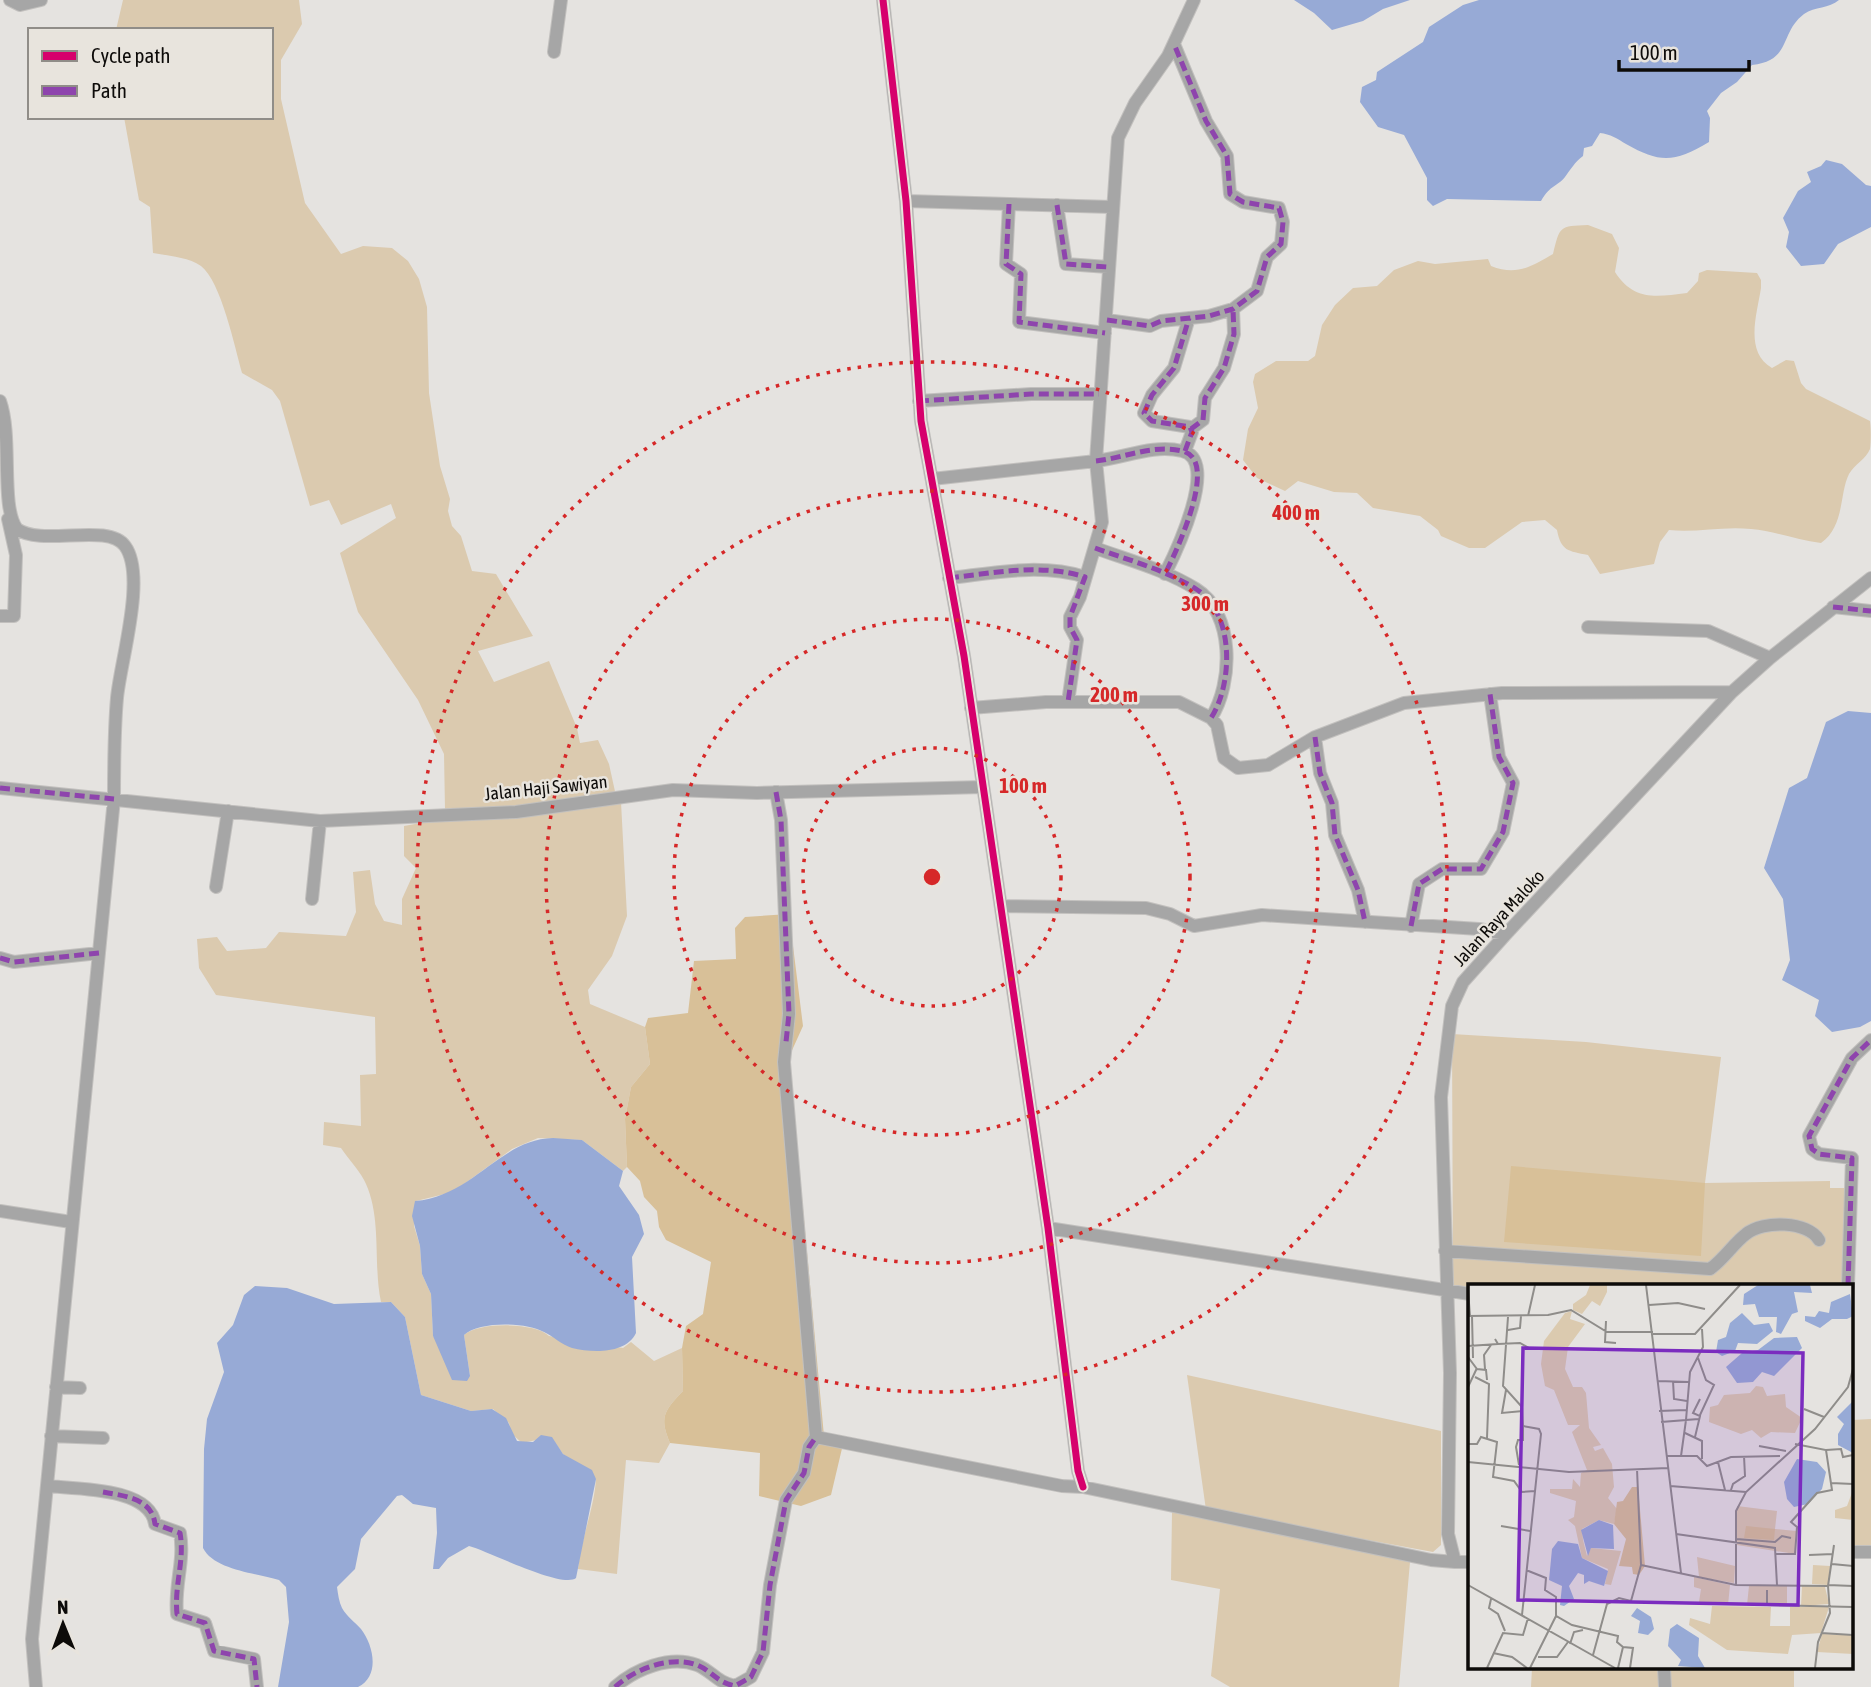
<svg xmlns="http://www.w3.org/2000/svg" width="1871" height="1687" font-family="'Asap Condensed',sans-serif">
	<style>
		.green { fill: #dbcaaf }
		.forest { fill: #d8c098 }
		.water { fill: #97aad6 }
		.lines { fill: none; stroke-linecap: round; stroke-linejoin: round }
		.minor-casing { stroke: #c2c0be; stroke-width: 14 }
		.minor { stroke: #a6a6a6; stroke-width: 12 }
		.quiet { stroke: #8e44ad; stroke-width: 5; stroke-dasharray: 10 5; stroke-linecap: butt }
		.cycleway-casing { stroke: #e8e4dd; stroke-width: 11 }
		.cycleway { stroke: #d6006c; stroke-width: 7 }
		.ring { fill: none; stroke: #d62828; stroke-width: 3.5; stroke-dasharray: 3.5 7 }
		.labels { text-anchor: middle; stroke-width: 5; stroke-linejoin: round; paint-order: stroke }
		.street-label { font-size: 18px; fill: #0d0b09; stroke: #e8e4dd }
		.inset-road { fill: none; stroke: #8f8d8a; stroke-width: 2 }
		.view { fill: #7b2cbf; fill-opacity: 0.15; stroke: #7b2cbf; stroke-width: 3.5 }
		.inset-edge { fill: none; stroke: #0d0b09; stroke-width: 3.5 }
		.centre { fill: #d62828; stroke: #e8e4dd; stroke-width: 3.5 }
		.ring-label { font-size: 21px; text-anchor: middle; font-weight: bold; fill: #d62828; stroke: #e8e4dd; stroke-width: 5; stroke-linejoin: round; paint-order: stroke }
	</style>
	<rect width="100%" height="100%" fill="#e5e3e0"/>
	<path class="green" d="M123 0H299L302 24 281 60V99L305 203 341 254 363 246 392 248 408 261 419 279 427 307 429 393 440 466 450 499 448 511 452 526 461 536 472 571 496 574 533 636 478 651 494 682 549 661 577 728 580 743 598 740 609 764 616 796 504 812 445 809 444 754 418 700 358 612 340 553 396 518 391 504 341 525 329 500 310 506 280 401 272 390 242 373C235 348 221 281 201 266 188 257 169 256 153 253L150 207 139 200 124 117H271V30H116Z
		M1588 225 1612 234 1619 248 1615 272C1634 301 1655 297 1687 293L1698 281 1699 273 1707 270 1757 273 1761 280V288C1757 314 1744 352 1772 368L1786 360 1794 361 1801 383 1806 389 1870 421C1871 429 1871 441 1870 449 1866 459 1855 464 1849 474 1839 494 1845 526 1821 543 1797 540 1774 531 1751 529 1722 526 1696 533 1669 530L1660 542 1654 564 1600 574 1588 555C1568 551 1561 551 1557 530L1545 520 1522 522 1485 548H1469L1441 536 1438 530 1420 516 1373 508 1357 493 1334 492 1298 481 1285 491 1257 478 1243 460 1248 429 1258 408 1253 382 1255 374 1276 361H1308L1315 356 1322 325 1335 305 1353 288 1377 286 1394 270 1418 261 1435 264 1488 259 1491 266C1516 276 1531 267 1553 254 1560 226 1559 226 1588 225Z
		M621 802 627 916 612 956 588 990 590 1004 645 1027 650 1064 631 1087 625 1119 627 1167 623 1171 582 1140 538 1138 512 1149 453 1192 416 1201 414 1226 420 1246 422 1274 431 1294 433 1336 470 1376 464 1335C478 1322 536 1322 549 1336L623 1348 631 1342 654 1361 682 1348 683 1391C664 1411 659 1417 670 1443L659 1463 626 1460 617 1574 578 1569C581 1538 594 1510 596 1479L563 1454 551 1437 522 1443 511 1433 509 1423 493 1409 471 1411 421 1395 405 1317 391 1302H381C373 1265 382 1220 366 1184 361 1172 349 1160 341 1148L323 1145 324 1122 361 1126 360 1075 376 1074 375 1017 216 995 199 968 197 939 217 937 227 951 266 948 279 932 346 936 356 912 353 872 370 870 375 904 384 921 402 925V899L416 868 404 856V826L448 818Z
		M1452 1034 1586 1042 1721 1057 1705 1183 1830 1181V1188H1847L1844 1286 1453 1288Z
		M1187 1375 1441 1431V1545L1433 1552 1206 1510Z
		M1871 1419V1547H1852V1420Z
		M1172 1512 1410 1562 1399 1687H1230L1211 1676 1220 1589 1171 1580Z
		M1532 1668H1794V1687H1531Z"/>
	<path class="forest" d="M789 914 803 1026 789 1057 824 1436 844 1440 831 1495 801 1506 759 1496 760 1453 670 1443C659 1417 664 1411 683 1391L682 1348 686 1326 703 1314 711 1262 666 1240 659 1227 657 1211 644 1197 640 1181 627 1167 625 1119 631 1087 650 1064 645 1027 648 1018 688 1013 694 961 736 959 735 928 745 917Z
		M1511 1166 1705 1183 1701 1256 1504 1242Z"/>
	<path class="water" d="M1294 0H1410L1383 9 1363 21 1332 30 1314 13Z
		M1479 0H1839C1829 9 1815 6 1804 14 1779 33 1792 61 1752 65L1737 82 1721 93 1707 111 1710 118 1709 142C1675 162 1661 164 1626 144 1618 139 1610 134 1600 133L1592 146 1584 148 1583 156C1574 163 1571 169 1565 177 1557 187 1551 184 1541 201L1447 199 1433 206 1427 200V178L1404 135 1378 127 1360 102 1362 87 1376 80 1377 72 1423 42 1429 27 1463 5Z
		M1826 160 1842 164 1866 185 1871 186V227L1838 244 1824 264 1801 266 1786 247 1789 232 1783 218 1798 191 1811 182 1807 172 1821 166Z
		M1848 711 1871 713V1021L1860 1027 1832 1032 1815 1016 1819 1000 1782 980 1790 960 1783 899 1764 868 1789 788 1807 778 1826 722Z
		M553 1138 582 1140 623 1171 619 1186 639 1215 644 1234 632 1257 636 1333C626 1354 593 1353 572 1348 562 1345 553 1336 544 1332 526 1322 479 1321 464 1335L470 1376 467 1381 452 1380 433 1336 431 1294 422 1274 420 1246 412 1216 415 1201C474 1196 500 1139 553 1138Z
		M255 1286 287 1288 334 1304 391 1302 405 1317 421 1395 471 1411 492 1409 506 1418 517 1441 533 1442 541 1435 552 1437 563 1454 592 1470 596 1479 576 1578C562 1589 488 1551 469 1546L448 1558 439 1569H433L437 1533 436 1508 413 1504 402 1495 397 1496 361 1539 355 1569 337 1587C338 1594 339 1602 342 1608 347 1617 355 1622 361 1629 374 1646 380 1676 358 1687H278L289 1622 286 1587 279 1580C256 1573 214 1570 203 1548L204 1449 207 1419 224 1372 217 1343 233 1325 244 1295Z"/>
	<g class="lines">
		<defs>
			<path id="minor" d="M10 0 20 5 41 0
				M883 0 906 201 921 421 964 656 1048 1228 1078 1471 1083 1487
				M554 52 561 0
				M906 201 1112 207
				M1009 204 1006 264 1021 274 1019 322 1105 333
				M1057 205 1066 264 1108 267
				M1107 320 1150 326 1161 321 1209 316 1233 309 1257 291 1267 257 1281 244 1283 222 1279 208 1243 202 1230 194 1227 156 1206 121 1174 44
				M0 401C13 437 0 507 17 529 42 547 108 522 125 546 147 576 120 663 117 698 114 732 114 766 114 799L32 1639 36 1687
				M919 401 1031 394H1099
				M1191 429 1203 420 1205 398 1224 368 1234 334 1233 309
				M1185 451 1192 432 1190 427 1152 421 1144 413 1152 395 1174 368 1189 318
				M932 479 1096 461 1118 138 1135 103 1168 56 1194 0
				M1095 548C1128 560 1166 570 1196 589 1235 613 1233 684 1211 718
				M949 578C994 573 1041 563 1085 577
				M1833 607 1871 611
				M0 616H14L16 555 8 519
				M1588 627 1708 631 1770 658
				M1068 702 1077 640 1070 627V617L1080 597 1102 522 1096 461C1124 458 1153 444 1182 451 1221 459 1175 554 1165 574
				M971 708 1046 702H1179L1211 718 1217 725 1224 758 1238 768 1268 765 1315 737 1404 703 1502 693 1732 692
				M1315 737 1320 773 1332 803 1335 835 1358 890 1365 922
				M0 788 320 821 516 812 673 790 757 793 983 787
				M216 887 228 811
				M312 899 320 821
				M1001 906 1146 908 1170 914 1194 926 1262 915 1479 929 1506 934
				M1411 926 1419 884 1442 869H1481L1503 832 1513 783 1499 757 1490 694
				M0 958 14 962 99 953
				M0 1211 71 1222
				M1048 1228 1470 1294
				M1445 1251 1710 1269C1724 1259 1733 1244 1746 1234 1763 1220 1808 1221 1819 1240
				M1848 1286 1852 1158 1819 1154 1812 1149 1809 1136 1852 1058 1871 1040
				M56 1387 80 1388
				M51 1436 103 1438
				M816 1437 1062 1486 1083 1487 1431 1560 1455 1562
				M47 1486C76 1489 150 1487 155 1524L180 1533C185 1561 174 1585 177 1614L205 1623 214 1651 254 1659 257 1687
				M1852 1552H1871
				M1470 1562H1455L1448 1534 1450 1373 1441 1097 1452 1006 1463 982 1506 934 1732 692 1770 658 1871 578
				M1664 1668 1665 1687
				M615 1687C635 1669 670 1655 697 1665 712 1671 716 1682 735 1686L751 1677 763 1652 770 1585 786 1500 804 1473 809 1447 816 1437 784 1062 789 1014 781 820 776 792"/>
		</defs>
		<use href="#minor" class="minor-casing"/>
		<use href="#minor" class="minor"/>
		<path class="quiet" d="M1009 204 1006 264 1021 274 1019 322 1105 333
			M1057 205 1066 264 1108 267
			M1107 320 1150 326 1161 321 1209 316 1233 309 1257 291 1267 257 1281 244 1283 222 1279 208 1243 202 1230 194 1227 156 1206 121 1174 44
			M919 401 1031 394H1099
			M1191 429 1203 420 1205 398 1224 368 1234 334 1233 309
			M1185 451 1192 432 1190 427 1152 421 1144 413 1152 395 1174 368 1189 318
			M1096 461C1124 458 1153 444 1182 451 1221 459 1175 554 1165 574
			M1095 548C1128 560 1166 570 1196 589 1235 613 1233 684 1211 718
			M949 578C994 573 1041 563 1085 577L1070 617V627L1077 640 1068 702
			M1833 607 1871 611
			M1315 737 1320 773 1332 803 1335 835 1358 890 1365 922
			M0 788 114 799
			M776 792 781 820 789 1014 786 1042
			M1411 926 1419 884 1442 869H1481L1503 832 1513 783 1499 757 1490 694
			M0 958 14 962 99 953
			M1848 1286 1852 1158 1819 1154 1812 1149 1809 1136 1852 1058 1871 1040
			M103 1492C124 1496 152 1498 155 1524L180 1533C185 1561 174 1585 177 1614L205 1623 214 1651 254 1659 257 1687
			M615 1687C635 1669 670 1655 697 1665 712 1671 716 1682 735 1686L751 1677 763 1652 770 1585 786 1500 804 1473 809 1447 816 1437"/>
		<defs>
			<path id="cycleway" d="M883 0 906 201 921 421 964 656 1048 1228 1078 1471 1083 1487"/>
		</defs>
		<use href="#cycleway" class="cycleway-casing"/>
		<use href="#cycleway" class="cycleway"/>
	</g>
	<g class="ring">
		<circle cx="932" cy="877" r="129"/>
		<circle cx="932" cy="877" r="258"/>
		<circle cx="932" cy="877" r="386"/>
		<circle cx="932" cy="877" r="515"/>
	</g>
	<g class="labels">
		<g class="street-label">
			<text transform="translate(546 788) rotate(-6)" y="6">Jalan Haji Sawiyan</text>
			<text transform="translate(1499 918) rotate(-47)" y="6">Jalan Raya Maloko</text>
		</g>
	</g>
	<g transform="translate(1468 1284)">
		<rect width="385" height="385" fill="#e5e3e0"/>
		<path d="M122 1H139V8L132 22 124 17 114 30 105 26V20L118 11ZM104 27 102 35 117 40 100 63 97 85 105 103H114L118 109 121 144 133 161 125 163 127 167 135 164 144 180 146 203 140 214 149 225 146 240 131 236 114 245 115 256 119 272 123 264 153 267 143 301 137 300 140 285 114 274 107 242 100 236 106 233 108 217 82 209V205H104L105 195 112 203 113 189 119 186 104 148 112 141H100L86 106 77 102 73 80 76 57 97 29ZM288 102 295 103 299 112 317 110 318 123 334 134 327 149 303 148 293 154 284 146 273 150 241 138 242 123 250 121 256 111 282 109ZM385 206V236L367 234V226L379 222ZM269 222 309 227 307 245 328 247 327 270 269 261ZM229 273 267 282 266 299 231 293ZM345 281 362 282 360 301 344 300ZM226 293 262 301 260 321 231 318 233 305 226 303ZM281 302H319V322L279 321ZM334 302 357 303 361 320 333 322ZM244 322 303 323 302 342H322V323H361L353 349 324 351 320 370 259 366 221 341 222 334 242 340ZM354 350 385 351V370L349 368Z" fill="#dbcaaf"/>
		<path d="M164 203H170L177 282 171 291 165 290 164 283 151 282 158 255 146 240 149 218 155 217ZM278 242 307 245 306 256 276 254Z" fill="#d8c098"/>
		<path d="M290 1H342L344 9 326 8 330 28 324 30 313 50 308 48 309 33H291L287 20 275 21 276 10ZM382 10 385 32 379 35H364L352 44 337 37V32L347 33 351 27 361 29 363 18ZM274 29 286 41 301 39 305 47 289 60 270 59 267 67 254 72 248 68 250 56 258 53 262 39ZM329 53 334 64 306 92 294 88 285 98 269 99 258 83 274 69 290 66 306 54ZM385 117V169L370 161V150L376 140 369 133ZM329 175 349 178 358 188 354 205 340 220 326 223 319 215 316 198ZM131 236 145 241 146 265 123 264 120 272 113 246ZM90 257 110 260 114 274 140 287 136 302 121 297 116 300V291L110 289 101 302 106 315 96 322 92 321 94 302 81 296 84 265ZM169 324 183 333 186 345 180 351 170 349 172 337 163 332ZM209 340 231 354 230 372 237 384 210 382 213 376 200 362 202 345Z" fill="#97aad6"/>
		<path class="inset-road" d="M178 1 213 289M0 6 2 32M181 21 210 19 237 25M0 32 80 31 103 26 139 48H185M4 32 5 74M60 32 67 1M40 33 35 102 54 123 55 142 71 145 73 150 54 331M138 37 137 58 148 59M40 46 52 44 53 32M185 50H227L272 1M27 55 30 60 52 59 61 64M0 62 30 60M0 73 9 85 18 86 19 96M230 74 238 96 246 101 232 131M17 85 16 71 23 61M7 93 21 100 19 154M190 97 221 98M205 97 206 115 219 117M0 103 9 84M38 106 34 129 55 127M336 125 356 133M191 127 218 126M193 138 218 136 222 88 235 63 234 45M217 149 234 157V175M227 153 232 132 225 129 232 115M0 160H9L13 153 29 158 25 193 46 197 54 208 67 207M291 162 318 167M358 166 373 165 375 173 385 171M198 172H229L239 182 263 173 312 172M213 172 218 136 231 135M0 178 101 188 200 184M250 178 257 206M51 181 48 163 50 156H55V143M363 199 385 200M202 202 278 208M263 206 265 200 277 192 276 172M33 242 62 247M208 250 307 264 309 301M268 255 307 258 314 252 323 254M308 270H327L329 243 323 238 349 209 364 206 358 166 327 160M341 271 365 270M364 280 385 282M173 281 268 301M58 286 78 294 77 306 88 313V332M0 301 147 384M360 301 385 302M360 302 366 261M299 306V321L385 323M23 315 21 324 30 330 37 347M353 349 385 351M102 360 106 348 115 346M25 369 44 373 59 384M125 371 139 320 151 314 163 317 173 281 169 185M70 373H89L100 358M19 384 35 349 55 351 60 334M62 384 88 332 104 341 150 352 149 358 155 363 165 364 162 384M150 384 155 363M347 384 350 358 362 329 360 302 268 301V227L278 208 347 145 380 103 385 85"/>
		<path class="view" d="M55 64 335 69 330 321 50 316Z"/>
		<rect width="385" height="385" class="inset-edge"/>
	</g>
	<circle cx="932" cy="877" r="10" class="centre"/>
	<g class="ring-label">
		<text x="1296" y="520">400 m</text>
		<text x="1205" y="611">300 m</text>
		<text x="1114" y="702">200 m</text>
		<text x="1023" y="793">100 m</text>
	</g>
	<rect x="28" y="28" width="245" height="91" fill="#e8e4dd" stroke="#908d88" stroke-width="2"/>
	<rect x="42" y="51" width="35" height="10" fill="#d6006c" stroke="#908d88" stroke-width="2"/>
	<text x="91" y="63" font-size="21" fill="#0d0b09">Cycle path</text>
	<rect x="42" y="86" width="35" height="10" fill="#8e44ad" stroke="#908d88" stroke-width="2"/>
	<text x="91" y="98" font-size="21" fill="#0d0b09">Path</text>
	<g transform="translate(63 1624) rotate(359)" stroke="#e8e4dd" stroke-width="5" paint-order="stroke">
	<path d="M0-5L12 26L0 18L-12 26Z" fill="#0d0b09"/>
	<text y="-10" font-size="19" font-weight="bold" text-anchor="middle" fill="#0d0b09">N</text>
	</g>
	<path d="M1619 60v10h130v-10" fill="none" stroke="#0d0b09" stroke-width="3.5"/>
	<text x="1630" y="60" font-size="21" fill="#0d0b09" stroke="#e8e4dd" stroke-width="5" paint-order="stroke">100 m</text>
</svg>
